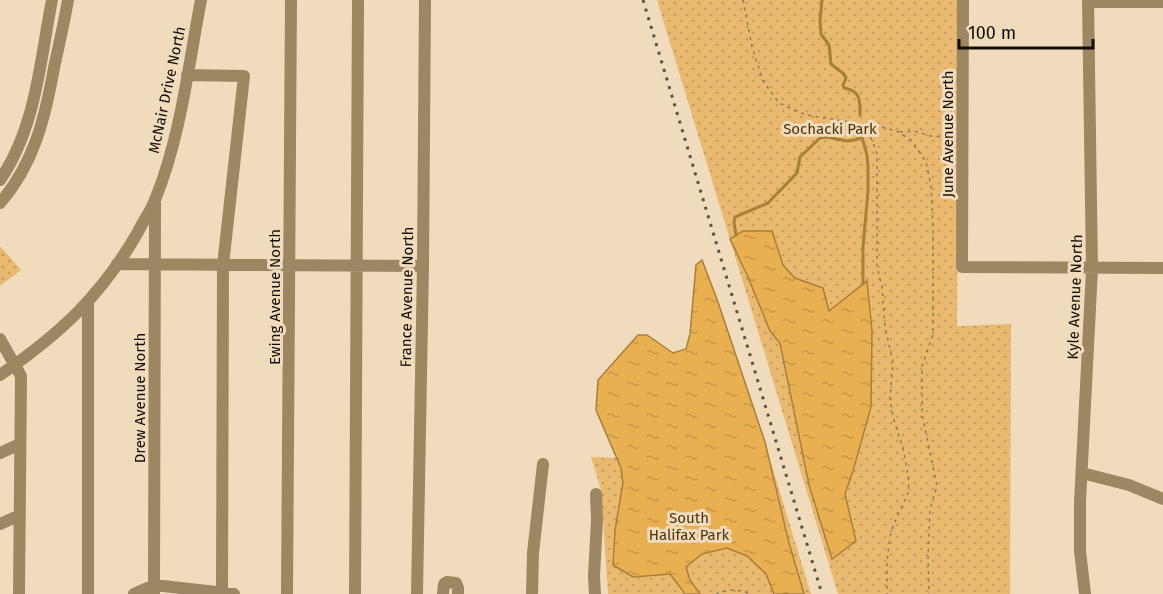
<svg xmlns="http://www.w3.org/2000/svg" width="1163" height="594" font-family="'Fira Sans',sans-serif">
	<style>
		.park { fill: url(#park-dots) }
		.water { fill: url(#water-ripples); stroke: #a97f3a; stroke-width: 1.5 }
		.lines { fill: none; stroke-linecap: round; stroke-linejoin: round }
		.stream { stroke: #a97f3a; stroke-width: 3 }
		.path { stroke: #877964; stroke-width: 1.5; stroke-dasharray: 3 4.5; stroke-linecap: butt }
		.minor { stroke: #9d8662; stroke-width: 12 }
		.rail { stroke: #5e5342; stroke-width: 3; stroke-dasharray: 3 6; stroke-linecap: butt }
		.labels { text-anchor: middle; stroke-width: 6; stroke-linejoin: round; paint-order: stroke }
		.street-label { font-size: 15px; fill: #130c03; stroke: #f0dcbd }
		.park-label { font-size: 15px; fill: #4b340b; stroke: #f0dcbd }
	</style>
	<defs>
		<pattern id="park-dots" width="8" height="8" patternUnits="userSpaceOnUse" patternTransform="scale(1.5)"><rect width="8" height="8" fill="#e8b96f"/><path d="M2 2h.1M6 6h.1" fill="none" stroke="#c69e5e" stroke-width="1.8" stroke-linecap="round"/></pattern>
		<pattern id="water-ripples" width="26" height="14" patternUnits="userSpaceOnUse" patternTransform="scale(1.5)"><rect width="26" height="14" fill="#e9b051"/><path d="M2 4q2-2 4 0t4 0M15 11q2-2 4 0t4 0" fill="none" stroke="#c79645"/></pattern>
	</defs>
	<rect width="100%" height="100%" fill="#f0dcbd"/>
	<path class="park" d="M657 0H959L957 326 1011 324 1010 594H838Z
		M0 246 21 270 0 286Z
		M591 457 771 463 811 594H608L601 490Z"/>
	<path class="water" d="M743 231H772L783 265 795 278 823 288 829 311 867 281 872 331 871 407 853 471 845 494 856 541 832 559 809 485 780 343 770 331 748 277 730 239Z
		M702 260 718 302 765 442 789 543 804 594H774L766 574 747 556 727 548 702 554 686 567 690 580 700 594H684L683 591 670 574 633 577 613 565 615 530 623 483 621 468 596 410 598 380 638 335H647L673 353 686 349 690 334 696 265Z"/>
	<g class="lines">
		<path class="stream" d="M822 0 820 20 821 34 829 45 831 64 844 74 846 78 843 85 844 88C861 91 860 100 860 115
			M736 235 734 223 735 217 768 203 797 173 800 157 820 138 826 137 847 141 855 140 862 137 867 155 868 167V191L863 247V284"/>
		<path class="path" d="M743 0 752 47 763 81 779 103 806 115 882 127 899 132 912 141 926 162 931 186 933 227V334L922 366V414L937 486 930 509 928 556 929 594
			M862 125 872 140 877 154V266L882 287 885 326 893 363 890 398 893 417 904 452 909 483 908 493 893 526 890 537 887 561V594
			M900 132 914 131 931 136 951 138
			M716 594C728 589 738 589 751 594"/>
		<path class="minor" d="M963 0 962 267 1163 268
			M1088 2H1163
			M187 75 244 76 223 265 222 592
			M0 180C36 128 40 61 52 0
			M0 203C34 164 45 118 54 68 59 45 64 23 68 0
			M117 264 423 266
			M0 339 21 376 19 594
			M0 375C60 334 101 296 138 232 143 221 151 211 155 200 181 136 188 67 201 0
			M0 453 20 444
			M1082 473 1129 485 1163 499
			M0 524 20 515
			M88 594V302
			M134 594 154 585 234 594
			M154 594 155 203
			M287 594 291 0
			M355 594 358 0
			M417 594 423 266 425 0
			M443 594 444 584 447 582 456 583 458 588V594
			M532 594 533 553 543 464
			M595 594 594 576 597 520 596 494
			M1085 594 1080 551V502L1092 269 1088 0"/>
		<path class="rail" d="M643 0 822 594"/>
	</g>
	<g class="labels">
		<g class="street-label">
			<text transform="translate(167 90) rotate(-78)" y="5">McNair Drive North</text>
			<text transform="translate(948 134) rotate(-90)" y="5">June Avenue North</text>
			<text transform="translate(275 297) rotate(-90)" y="5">Ewing Avenue North</text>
			<text transform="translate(407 297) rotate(-89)" y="5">France Avenue North</text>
			<text transform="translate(1075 297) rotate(-88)" y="5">Kyle Avenue North</text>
			<text transform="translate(140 398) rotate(-90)" y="5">Drew Avenue North</text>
		</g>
		<g class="park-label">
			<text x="830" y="134">Sochacki Park</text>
			<text x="689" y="523">South<tspan x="689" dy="17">Halifax Park</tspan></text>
		</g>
	</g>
	<path d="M959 39v9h134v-9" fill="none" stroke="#130c03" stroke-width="3"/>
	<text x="968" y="39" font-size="18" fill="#130c03" stroke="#f0dcbd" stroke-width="4.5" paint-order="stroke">100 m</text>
</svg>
